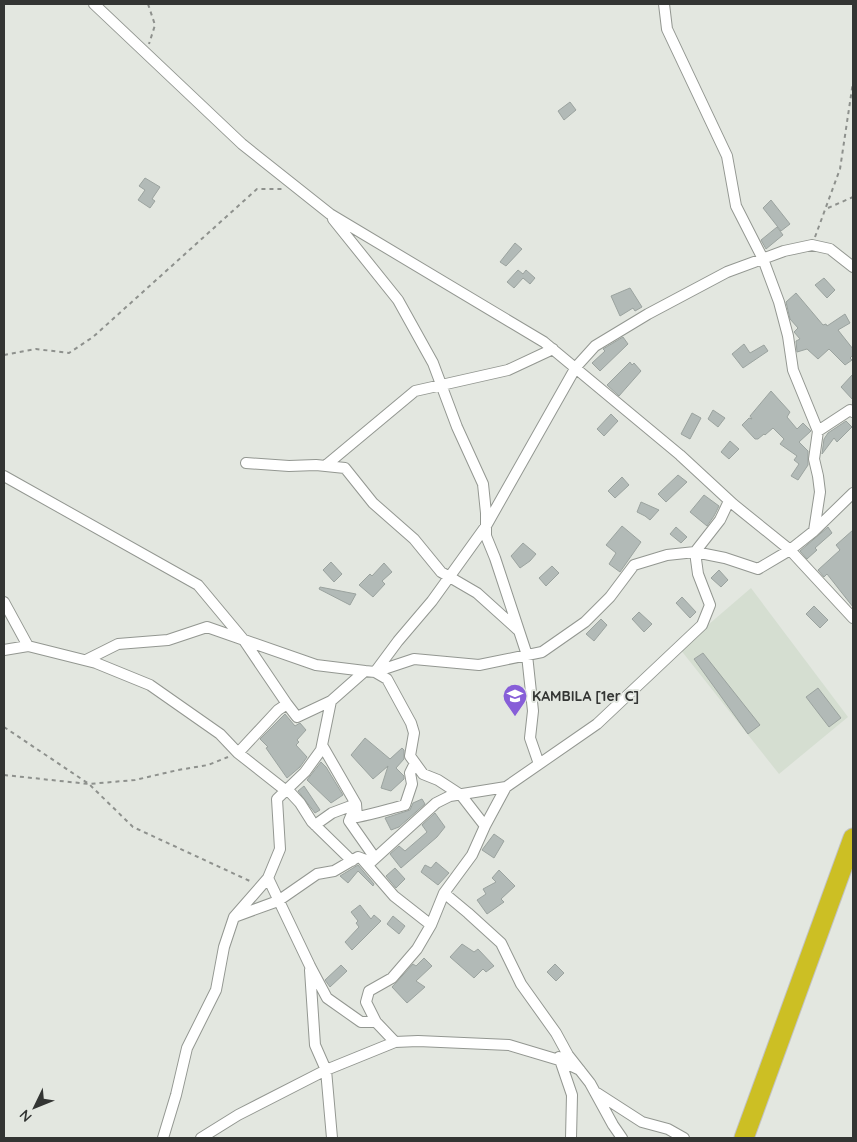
<svg xmlns="http://www.w3.org/2000/svg" width="857" height="1142" font-family="Quicksand,sans-serif">
	<style>
		.built { fill: #d5ded1 }
		.building { fill: #b2bab7; stroke: #9ba39f }
		.lines { fill: none; stroke-linecap: round; stroke-linejoin: round }
		.street-casing { stroke: #939791; stroke-width: 12 }
		.highway-casing { stroke: #c2c2c2; stroke-width: 21 }
		.path { stroke: #8e918d; stroke-width: 2; stroke-dasharray: 4 4; stroke-linecap: butt }
		.street { stroke: #fff; stroke-width: 10 }
		.highway { stroke: #ccbf24; stroke-width: 19 }
		.labels { text-anchor: middle; stroke-width: 4; stroke-linejoin: round; paint-order: stroke }
		.poi-label { font-size: 14px; font-weight: bold; fill: #333533; stroke: #e3e7e0; text-anchor: start }
	</style>
	<rect width="100%" height="100%" fill="#e3e7e0"/>
	<path class="built" d="M751 588 848 717 779 774 680 649Z"/>
	<path class="building" d="M570 102 576 110 564 120 558 111Z
		M145 178 160 187 152 199 155 201 150 208 138 200 145 190 139 186Z
		M771 200 790 224 781 231 763 208Z
		M777 227 783 235 766 249 761 240Z
		M515 243 522 249 506 266 500 262Z
		M518 270 523 274 526 270 535 278 530 284 523 278 514 288 507 282Z
		M824 278 835 290 827 298 815 285Z
		M630 288 642 307 635 311 633 308 620 316 611 296Z
		M796 293 823 325 826 324 827 326 845 314 850 323 838 330 853 349V355L850 358 852 360 845 365 829 349 818 359 807 349 797 352 796 341 800 339 794 332 798 328 790 319 786 302Z
		M623 337 628 344 600 371 592 363 605 351 603 349Z
		M744 344 750 353 764 345 768 351 743 368 732 354Z
		M630 362 632 365 634 363 641 371 619 396 607 385Z
		M853 374V400L841 387Z
		M771 391 790 412 787 417 797 429 803 423 811 431 799 442 808 451V465L798 480 791 476 799 464 794 460 797 456 780 444 784 439 773 428 765 435 764 434 758 439H755L742 425 749 418 752 419 750 416Z
		M713 410 725 418 718 427 708 419Z
		M692 413 701 418 690 439 681 434Z
		M611 414 618 421 604 436 597 429Z
		M846 421 852 427 837 442 834 438 822 454 824 439 828 433Z
		M730 441 739 449 729 459 721 452Z
		M678 475 687 482 666 502 658 494Z
		M622 477 629 485 615 498 608 491Z
		M704 495 719 506 714 516 707 526 690 512Z
		M641 502 659 510 650 520 645 516 637 512Z
		M622 526 641 542 620 572 609 564 616 553 606 545Z
		M676 527 687 537 681 543 670 534Z
		M828 527 832 533 815 548 817 550 807 559 800 551Z
		M853 530V607L827 574 824 577 818 570 840 550 836 545Z
		M523 543 536 554 530 561 520 568 511 556Z
		M331 562 342 574 334 582 323 570Z
		M384 563 392 572 382 581 385 584 373 597 359 585 370 574 372 576Z
		M552 566 559 573 546 586 539 578Z
		M719 570 728 580 721 587 711 578Z
		M320 587 356 594 350 605 319 589Z
		M682 597 696 612 690 618 676 603Z
		M814 606 828 620 820 628 806 614Z
		M639 612 652 624 644 632 632 619Z
		M601 619 607 625 594 641 586 634Z
		M703 653 760 725 748 734 694 659Z
		M818 688 841 718 829 727 806 697Z
		M285 714 295 726 300 723 306 730 297 740 299 742 296 745 307 757 300 767 287 778 266 748 268 747 260 739Z
		M365 738 390 759 402 748 404 750V759L396 768 404 776V779L391 791 381 788 388 766 373 779 351 755Z
		M321 762 326 767 343 795 331 803 307 780Z
		M304 786 320 810 315 813 298 791Z
		M422 799 425 804 399 827 391 830 385 818 407 811 410 810 413 803Z
		M435 813 445 827 437 837 401 868 390 854 399 846 405 851 427 832 422 825Z
		M494 834 504 841 494 858 482 850Z
		M436 862 449 873 438 885 421 872 425 865 431 868Z
		M358 865 374 884 373 886 358 871 348 883 340 876Z
		M395 868 405 879 396 888 386 876Z
		M499 870 515 886 501 899 504 902 487 914 477 900 486 894 483 889 496 882 492 878Z
		M360 905 371 919 374 915 381 921 352 950 345 942 359 927 356 923 358 921 351 912Z
		M393 916 405 926 399 934 387 924Z
		M462 944 474 952 478 949 494 966 486 972 483 969 474 978 450 957Z
		M424 958 432 966 416 981 425 987 407 1003 392 987 413 964 416 966Z
		M555 964 564 973 556 981 547 972Z
		M341 965 347 971 330 987 325 980Z"/>
	<g class="lines">
		<defs>
			<path id="street" d="M94 4 242 144 330 214 544 342 680 455 733 504 790 550 853 618
				M664 4 667 29 727 156 736 206 763 259 779 302 788 336 793 370 818 431 814 459 818 476 820 492 814 531
				M333 219 398 300 433 363 457 427 483 484 486 513V536L495 558 527 655 533 711 530 738 539 764
				M853 267 830 249 812 245 784 251 727 272 648 314 595 346 576 367 486 526 432 601 398 641 375 672 414 659 479 665 542 652 585 622 610 597 634 565 667 555 695 552 725 558 758 569 790 550 814 531 853 493
				M818 431 850 410 853 412
				M246 463 289 466 316 465 345 468 373 503 414 539 441 572 477 593 518 630
				M325 466 415 391 508 370 553 349
				M4 476 198 585 243 639 287 704
				M4 602 28 646 96 663 150 685 220 734 238 753 285 790
				M4 650 28 646
				M86 660 118 644 168 640 207 627 316 665 365 671
				M331 701 321 750 305 772 277 799 280 849 268 878 310 966 327 998 361 1022H376
				M322 745 356 804 349 821 375 858
				M238 753 278 710 287 704 297 717 331 701 365 671 375 672 387 679 411 723 414 733 410 756 423 774 438 780 461 795 485 826
				M287 789 300 803 312 822 352 861
				M315 825 332 813 356 804 357 817C374 814 389 809 405 805L412 784 410 773 415 763
				M362 859 394 896 431 925
				M444 893 468 913 501 943 521 984 556 1033 568 1055 590 1083 613 1125 622 1138
				M234 917 278 901 317 874 334 871 358 857 371 862 436 803 450 796 506 787
				M310 970 315 1045 326 1070 332 1138
				M395 1042 376 1022 366 1002 369 991 392 978 417 949 431 925 444 893 472 855 485 826 506 787 597 724 702 625 710 605 698 574 695 552 720 520 729 501
				M559 1057 572 1095 571 1138
				M597 1093 642 1122 668 1129 684 1138
				M163 1138 176 1095 187 1048 216 990 224 947 234 917 268 878
				M201 1138 238 1115 326 1070 395 1042 418 1041 509 1045 559 1060 580 1070"/>
			<path id="highway" d="M744 1138 853 838"/>
		</defs>
		<use href="#street" class="street-casing"/>
		<use href="#highway" class="highway-casing"/>
		<path class="path" d="M148 4 155 25 149 44
			M828 208 853 197
			M815 237 840 169 853 82
			M4 355 36 349 69 353 93 337 257 189H283
			M4 727 89 784 133 827 252 882
			M4 775 89 784 135 780 178 770 208 765 228 757"/>
		<use href="#street" class="street"/>
		<use href="#highway" class="highway"/>
	</g>
	<defs>
		<symbol id="school-pin" viewBox="-11 -11 22 30"><path d="M0 17L-7.5 6A9.5 9.5 0 1 1 7.5 6Z" fill="#875ed8" stroke="#e3e7e0"/><path d="M0-5L7-2L0 1L-7-2ZM-4 1L0 2.5L4 1V4Q0 6-4 4Z" fill="#fff"/></symbol>
	</defs>
	<g fill-rule="evenodd">
		<use href="#school-pin" x="501" y="682" width="28" height="38"/>
	</g>
	<g class="labels">
		<g class="poi-label">
			<text x="532" y="701">KAMBILA [1er C]</text>
		</g>
	</g>
	<rect width="857" height="1142" fill="none" stroke="#333533" stroke-width="10"/>
	<g transform="translate(35 1107) rotate(227)" stroke="#e3e7e0" stroke-width="4" paint-order="stroke">
	<path d="M0-4L9 19L0 12L-9 19Z" fill="#333533"/>
	<text y="-8" font-size="14" font-weight="bold" text-anchor="middle" fill="#333533">N</text>
	</g>
</svg>
